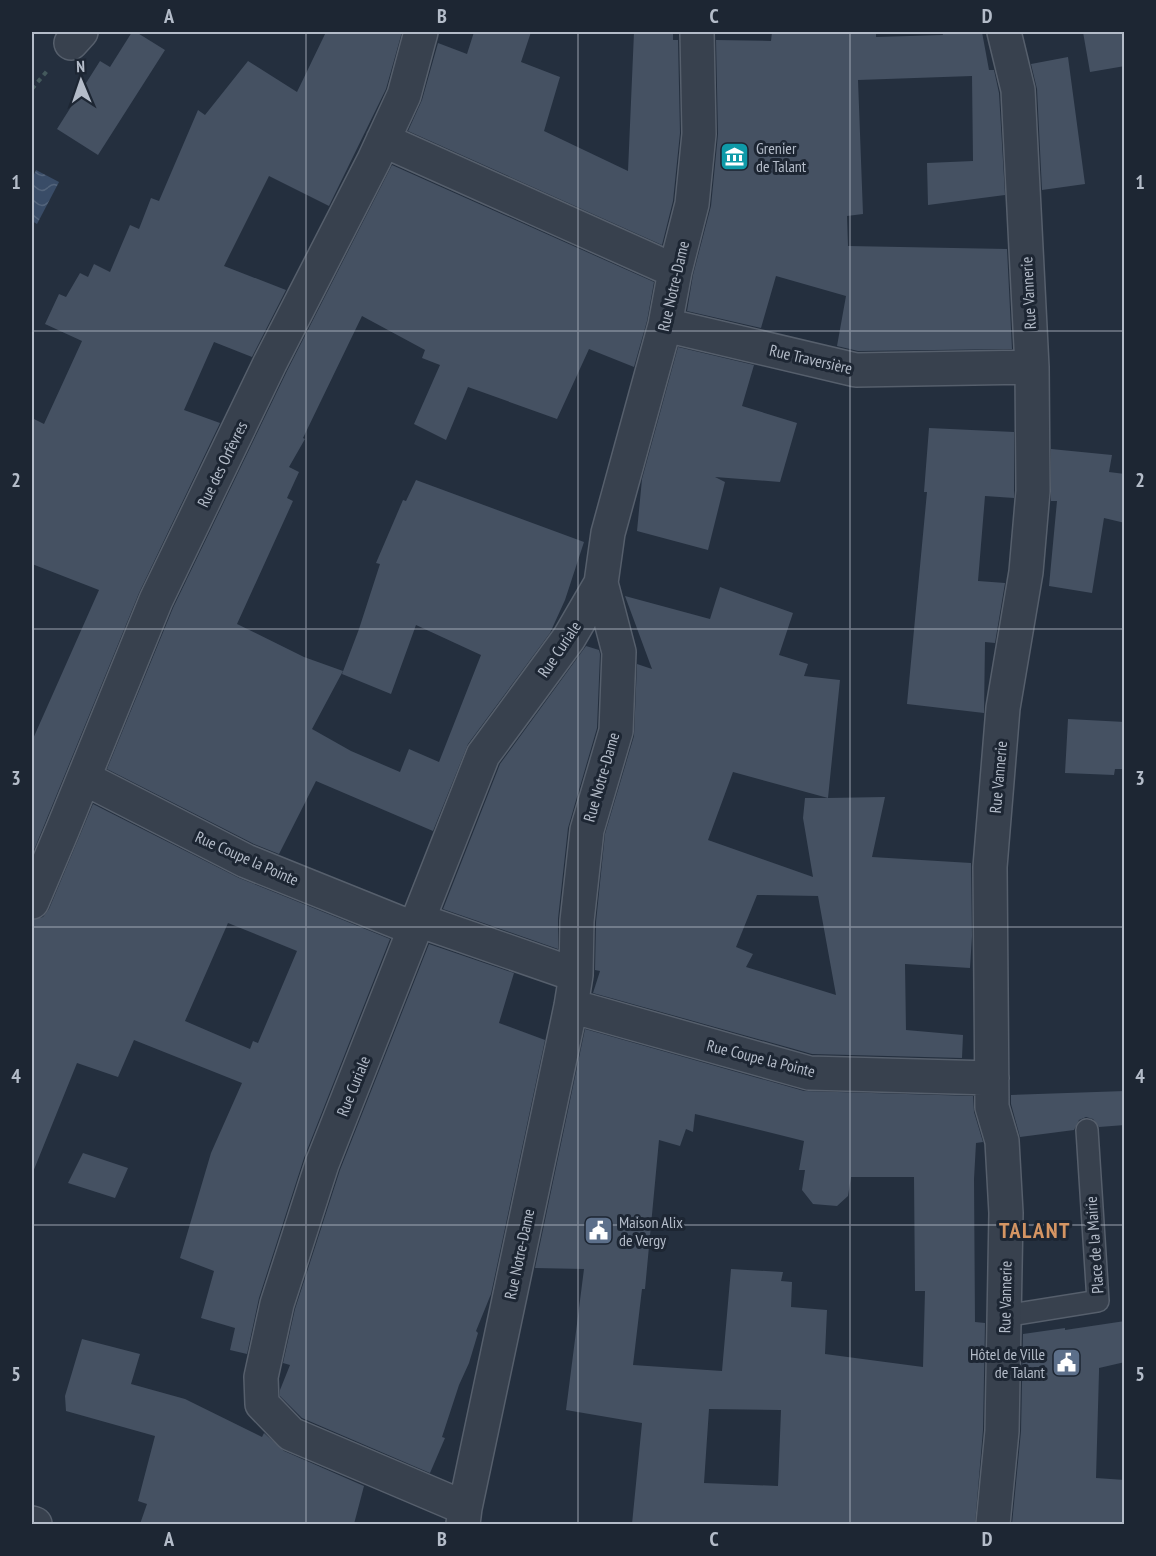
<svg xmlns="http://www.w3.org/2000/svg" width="1156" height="1556" font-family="'PT Sans Narrow',sans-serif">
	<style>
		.water { fill: url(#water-waves) }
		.building { fill: #455162; fill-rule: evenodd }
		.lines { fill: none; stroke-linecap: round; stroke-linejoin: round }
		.service-casing { stroke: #565f6c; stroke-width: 24 }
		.minor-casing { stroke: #565f6c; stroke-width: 36 }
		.path { stroke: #44595c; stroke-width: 4; stroke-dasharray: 4.5 4.5; stroke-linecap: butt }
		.service { stroke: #38414e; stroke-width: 21 }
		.minor { stroke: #38414e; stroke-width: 33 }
		.grid { fill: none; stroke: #b4bcc9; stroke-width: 1.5; stroke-opacity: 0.55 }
		.labels { text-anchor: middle; stroke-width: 6; stroke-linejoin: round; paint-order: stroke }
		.poi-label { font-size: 16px; fill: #b4bcc9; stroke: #1d2633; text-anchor: start }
		.street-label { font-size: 16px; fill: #b4bcc9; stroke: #1d2633 }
		.district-label { font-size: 22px; font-weight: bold; letter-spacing: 1.5px; fill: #d59563; stroke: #1d2633 }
		.neatline { fill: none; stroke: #b4bcc9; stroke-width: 2 }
		.grid-label { font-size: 20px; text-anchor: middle; font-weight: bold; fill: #b4bcc9 }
	</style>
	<defs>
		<pattern id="water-waves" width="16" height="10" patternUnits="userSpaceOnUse" patternTransform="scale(1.5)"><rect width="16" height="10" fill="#394c67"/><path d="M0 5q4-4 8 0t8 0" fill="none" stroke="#53647b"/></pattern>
	</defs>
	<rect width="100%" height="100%" fill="#242f3e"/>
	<path class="water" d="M36 170 59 182 37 224 32 221V179Z"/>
	<path class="building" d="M132 32H136L165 50 98 155 57 129 100 61 110 67Z
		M326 32H402L386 89 329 206 269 176 224 266 286 290 252 357 214 342 184 410 220 423 139 593 32 855V741L99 590 32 564V418L44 424 82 341 45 324 59 294 66 297 80 273 88 277 94 264 110 272 130 225 139 229 151 198 159 201 198 110 205 115 248 61 297 92Z
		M474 32H531L521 62 560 77 544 131 628 171 634 32H673V40H678L680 133 673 201 662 245 408 131 422 100 438 43 467 54Z
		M772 32H876V37L943 35 942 32H982L989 70H994L999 93 1005 195 928 205 927 163 973 161 972 76 858 80 863 214 847 216 848 246 1007 249 1012 349 858 351 837 346 846 296 776 276 761 328 687 311 693 275 711 206 718 134 716 40 771 41Z
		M1083 32H1125V66L1090 72Z
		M1068 57 1085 184 1042 190 1037 89 1031 64Z
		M392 165 654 282 647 321 634 367 589 349 557 419 468 387 446 440 414 424 440 365 422 358 425 350 362 316 303 438 305 439 289 467 299 472 287 498 293 501 237 624 304 657 343 671 312 729 351 751 400 772 409 749 439 762 481 655 416 625 391 694 342 674 359 629 380 564 376 563 403 500 406 501 416 480 584 542 565 600 550 633 468 744 433 831 316 781 279 854 254 844 107 769 173 608 287 371Z
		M678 347 754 365 742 406 797 423 780 482 715 477 725 482 708 550 637 531 642 479Z
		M929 428 1014 432V498L985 496 978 581 1005 583 995 643 985 642 984 713 907 704 927 492H924Z
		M1051 449 1112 455 1109 472 1125 474V523L1104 518 1092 593 1049 586 1057 501H1051Z
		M720 587 793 613 779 655 808 664 804 676 840 680 828 798 885 797 872 857 971 863 972 936 970 968 905 964 906 1030 963 1035 962 1058 812 1054 593 993 600 971 595 970 596 922 605 834 634 736 637 664 652 669 625 596 710 619ZM733 772 828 798H805L803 818 813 877 708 840ZM757 895 818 896 836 995 746 967 753 954 736 947Z
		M586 646 599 650 600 654 597 728 568 828 558 919V949L443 909 500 764Z
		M1068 719 1125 722V769H1115L1114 775 1065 773Z
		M93 804 239 878 390 939 304 1158 259 1298 247 1354 230 1350 235 1328 201 1318 214 1271 180 1258 211 1153 242 1083 134 1040 118 1077 77 1063 33 1172 32 1171V920L43 917 49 909ZM228 923 297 951 258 1043 253 1041 250 1049 185 1021Z
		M429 944 514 973 499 1023 545 1040 491 1294 476 1331 478 1333 469 1363 459 1385 442 1437 445 1438 430 1473 302 1418 280 1396V1390L290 1365 283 1363 295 1309 340 1170Z
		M585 1029 804 1091 973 1096 974 1112 983 1142 976 1143 974 1179 975 1322 985 1323 983 1430 975 1524H632L642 1423 566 1410 584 1269 535 1268ZM695 1114 804 1141 799 1170H805L802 1190 813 1204 837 1206 848 1196 851 1177H914L915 1291H925L923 1367 825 1354 827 1310 791 1307 792 1282 781 1281 783 1272 731 1269 722 1371 633 1365 642 1289H645L659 1140 680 1146 686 1129 693 1132ZM709 1409 781 1410 778 1486 704 1483Z
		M1125 1091V1125L1099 1127 1093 1119 1086 1117 1079 1120 1074 1130 1020 1137 1011 1104V1095Z
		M83 1153 128 1168 115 1198 68 1183Z
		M1125 1321V1362L1099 1368V1372L1096 1478 1125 1480V1524H1012L1021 1431 1023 1334 1065 1328V1330Z
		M82 1339 140 1354 131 1384 185 1399 262 1437 264 1433 284 1451 364 1486 354 1524H140L147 1504 138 1501 155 1436 66 1411 65 1396Z"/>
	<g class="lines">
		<defs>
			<path id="service" d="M1004 1316 1098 1301 1087 1130"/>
			<path id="minor" d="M71 43 81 32
				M383 140 675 271
				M665 325 856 370 1032 367
				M84 778 246 861 415 929
				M32 902 62 831 156 600 270 363 374 160 404 95 421 32
				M418 920 576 975
				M571 1006 809 1073 992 1078
				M465 1508 291 1434 262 1404 261 1377 277 1304 322 1164 483 755 569 638 601 583
				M32 1523 35 1524
				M463 1524 465 1508 571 1006 576 975 577 921 587 830 616 731 619 652 601 583 608 533 665 325 675 271 692 204 699 134 697 32
				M993 1524 1002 1431 1006 1213 1002 1141 992 1107 990 867 1003 708 1026 572 1033 491 1032 367 1018 90 1004 32"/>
		</defs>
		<use href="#service" class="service-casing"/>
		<use href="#minor" class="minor-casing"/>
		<path class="path" d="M32 89 47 71"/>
		<use href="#service" class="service"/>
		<use href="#minor" class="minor"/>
	</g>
	<path class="grid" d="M306 32V1524M578 32V1524M850 32V1524M32 331H1124M32 629H1124M32 927H1124M32 1225H1124"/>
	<defs>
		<symbol id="museum-square" viewBox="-11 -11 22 22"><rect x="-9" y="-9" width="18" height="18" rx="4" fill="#0f9aa8" stroke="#1d2633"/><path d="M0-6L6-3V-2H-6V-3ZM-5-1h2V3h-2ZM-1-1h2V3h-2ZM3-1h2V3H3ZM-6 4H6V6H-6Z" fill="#fff"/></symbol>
		<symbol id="civic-square" viewBox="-11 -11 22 22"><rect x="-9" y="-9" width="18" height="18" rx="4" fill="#5c6f8a" stroke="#1d2633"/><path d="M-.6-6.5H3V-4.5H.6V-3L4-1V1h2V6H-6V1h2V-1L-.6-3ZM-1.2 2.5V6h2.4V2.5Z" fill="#fff"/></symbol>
	</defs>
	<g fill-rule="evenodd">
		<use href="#museum-square" x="718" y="140" width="33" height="33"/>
		<use href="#civic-square" x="582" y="1214" width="33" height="33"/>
		<use href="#civic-square" x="1050" y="1346" width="33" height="33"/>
	</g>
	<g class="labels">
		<g class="poi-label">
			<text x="756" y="154">Grenier<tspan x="756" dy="18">de Talant</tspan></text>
			<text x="619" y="1228">Maison Alix<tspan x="619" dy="18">de Vergy</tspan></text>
			<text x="1045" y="1360" text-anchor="end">Hôtel de Ville<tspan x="1045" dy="18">de Talant</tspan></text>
		</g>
		<g class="street-label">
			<text transform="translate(673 286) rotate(-77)" y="6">Rue Notre-Dame</text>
			<text transform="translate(1028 293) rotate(-93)" y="6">Rue Vannerie</text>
			<text transform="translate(811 359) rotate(13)" y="6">Rue Traversière</text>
			<text transform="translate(222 464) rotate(-64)" y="6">Rue des Orfèvres</text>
			<text transform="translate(559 649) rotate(-56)" y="6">Rue Curiale</text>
			<text transform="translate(601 777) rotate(-74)" y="6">Rue Notre-Dame</text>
			<text transform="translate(998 777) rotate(-85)" y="6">Rue Vannerie</text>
			<text transform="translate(247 858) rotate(24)" y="6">Rue Coupe la Pointe</text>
			<text transform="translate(761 1058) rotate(14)" y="6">Rue Coupe la Pointe</text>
			<text transform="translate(353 1086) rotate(-68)" y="6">Rue Curiale</text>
			<text transform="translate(1094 1245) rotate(-94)" y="6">Place de la Mairie</text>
			<text transform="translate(519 1254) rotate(-78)" y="6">Rue Notre-Dame</text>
			<text transform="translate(1005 1297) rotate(-89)" y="6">Rue Vannerie</text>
		</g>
		<g class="district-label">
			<text x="1035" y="1238">TALANT</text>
		</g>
	</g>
	<rect width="1156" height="1556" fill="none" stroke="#1d2633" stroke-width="66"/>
	<g transform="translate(81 81) rotate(358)" stroke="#1d2633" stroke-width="4.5" paint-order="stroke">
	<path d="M0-4.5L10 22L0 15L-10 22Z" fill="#b4bcc9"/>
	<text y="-9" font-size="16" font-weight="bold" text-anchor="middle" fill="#b4bcc9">N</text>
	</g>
	<rect x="33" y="33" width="1090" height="1490" class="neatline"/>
	<g class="grid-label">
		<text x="169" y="23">A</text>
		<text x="442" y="23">B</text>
		<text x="714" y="23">C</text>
		<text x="987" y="23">D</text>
		<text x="16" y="189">1</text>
		<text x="1140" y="189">1</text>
		<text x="16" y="487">2</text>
		<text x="1140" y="487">2</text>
		<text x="16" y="785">3</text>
		<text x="1140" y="785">3</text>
		<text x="16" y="1083">4</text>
		<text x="1140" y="1083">4</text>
		<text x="16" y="1381">5</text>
		<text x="1140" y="1381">5</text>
		<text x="169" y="1546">A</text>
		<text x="442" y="1546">B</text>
		<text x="714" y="1546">C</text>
		<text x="987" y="1546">D</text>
	</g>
</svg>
